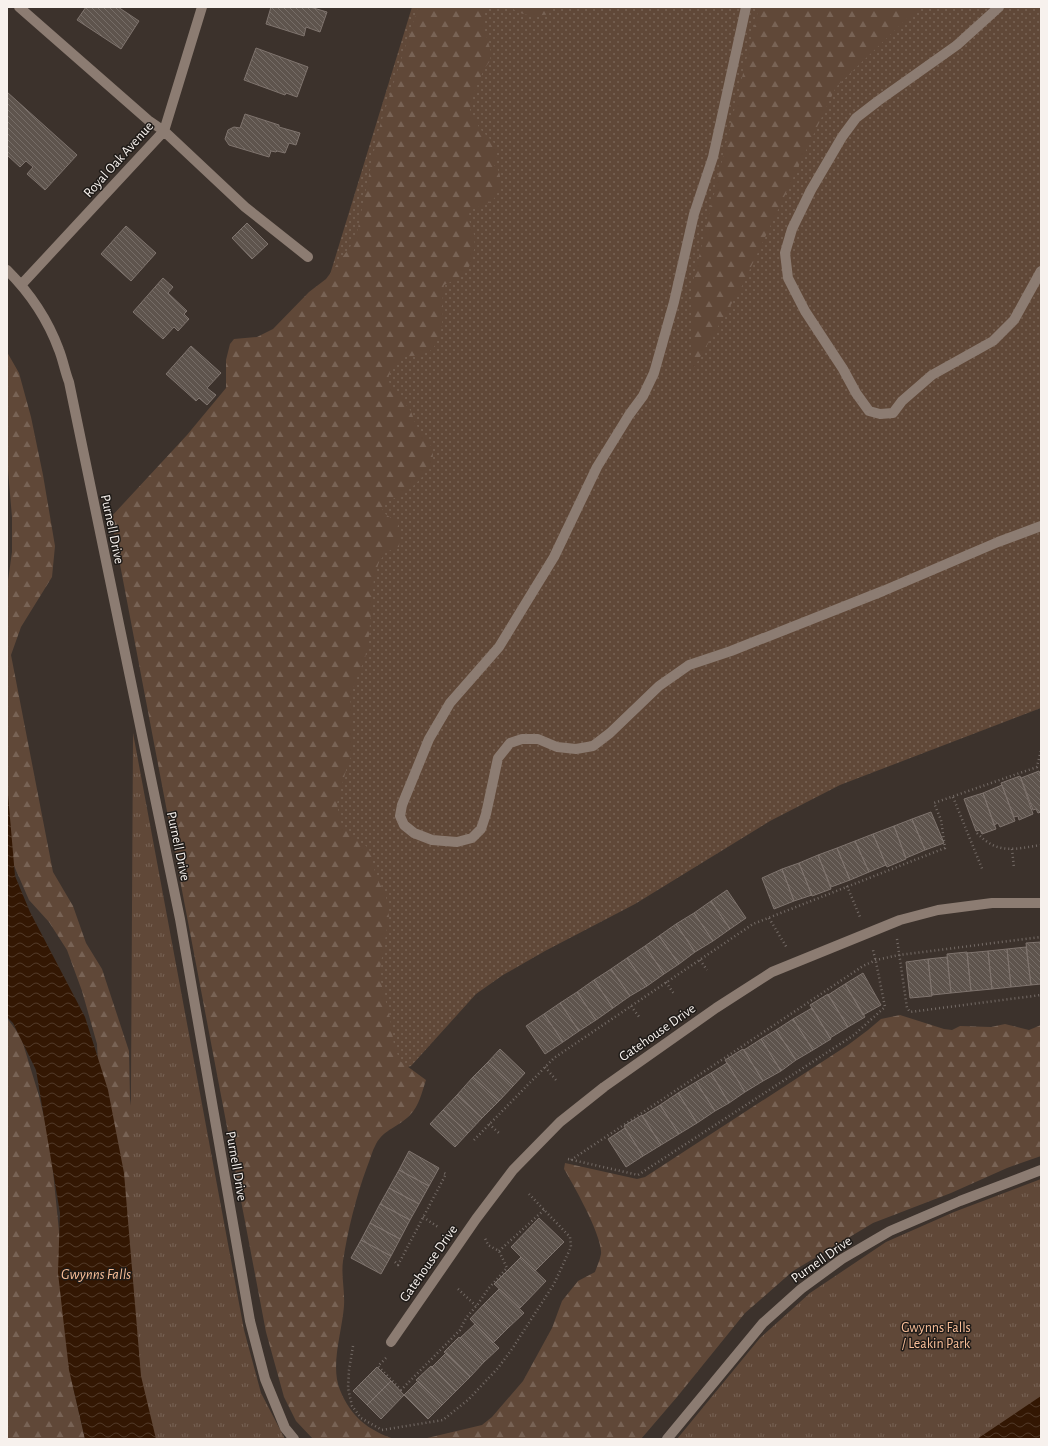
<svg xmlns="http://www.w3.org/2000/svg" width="1048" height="1446" font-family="'Alegreya Sans',sans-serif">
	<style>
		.grass { fill: url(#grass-dots) }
		.forest { fill: url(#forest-firs) }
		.park { fill: url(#park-tufts) }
		.water { fill: url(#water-waves) }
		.building { fill: url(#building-back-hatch); stroke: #7f746e }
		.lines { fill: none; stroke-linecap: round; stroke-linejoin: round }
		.path { stroke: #756c67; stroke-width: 2.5; stroke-dasharray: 1 3; stroke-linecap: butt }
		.minor { stroke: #8c7c72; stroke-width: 10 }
		.labels { text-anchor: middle; stroke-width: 3; stroke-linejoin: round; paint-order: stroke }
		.street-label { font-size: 14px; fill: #f7f1ed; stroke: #1f1b18 }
		.park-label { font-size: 14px; fill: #fabf99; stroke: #1f1b18 }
		.water-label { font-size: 15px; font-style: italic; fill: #fabf98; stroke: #1f1b18 }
	</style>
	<defs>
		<pattern id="grass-dots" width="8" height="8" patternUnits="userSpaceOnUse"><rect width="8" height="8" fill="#604838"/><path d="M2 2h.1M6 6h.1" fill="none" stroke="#786355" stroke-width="1.8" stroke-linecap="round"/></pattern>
		<pattern id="forest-firs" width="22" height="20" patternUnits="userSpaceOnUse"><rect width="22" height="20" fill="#604838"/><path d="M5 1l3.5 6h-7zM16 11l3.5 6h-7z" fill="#786355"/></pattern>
		<pattern id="park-tufts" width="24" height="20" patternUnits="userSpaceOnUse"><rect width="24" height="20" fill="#604838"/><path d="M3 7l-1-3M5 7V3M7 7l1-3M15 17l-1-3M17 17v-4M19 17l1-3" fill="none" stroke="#786355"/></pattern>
		<pattern id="water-waves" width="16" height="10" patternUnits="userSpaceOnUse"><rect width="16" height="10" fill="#331703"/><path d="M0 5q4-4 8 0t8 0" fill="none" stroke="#513928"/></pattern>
		<pattern id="building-back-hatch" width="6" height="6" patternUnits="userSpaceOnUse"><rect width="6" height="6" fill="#5e544d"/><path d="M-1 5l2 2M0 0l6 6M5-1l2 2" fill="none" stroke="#766d67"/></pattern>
	</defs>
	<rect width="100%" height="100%" fill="#3c322c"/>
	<path class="grass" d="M412 7H1041V708L840 785 770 821 635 904 545 951 503 975 476 994 411 1066 229 1125 328 281Z"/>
	<path class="forest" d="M418 7H485L483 24 491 52 490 61 484 69 473 95 471 102 470 110 480 129 496 145 497 154 494 165C496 167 498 168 498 170 503 179 499 197 490 202 484 206 476 207 470 210 467 222 470 220 473 230 477 244 473 268 461 277 456 280 449 282 444 285 441 298 444 312 442 325 441 333 436 349 428 352 420 356 410 356 401 357 378 381 391 387 408 407 413 413 413 420 417 426 424 441 438 444 431 464 431 467 428 469 426 472 420 480 413 487 404 493 395 499 390 498 382 508L384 513 398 523 400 534 399 547 386 552 379 562 374 578 369 635 365 658 352 690 350 699 353 719V753L348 763 337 803 340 821 351 836 366 846 373 856V865L377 878 386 897 389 917 379 974 390 1018 394 1045 400 1061 426 1080C422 1092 419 1106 410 1115 399 1127 384 1129 376 1144 372 1151 370 1160 367 1167 356 1197 348 1229 343 1261 341 1276 345 1291 344 1306 342 1332 330 1366 340 1390 351 1417 368 1430 394 1439H313L296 1421 284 1397 266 1332 111 517 187 435 226 388V360L230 344 234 339 257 337 273 329 309 292 326 279 350 247 357 233 378 132Z
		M511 7H552L548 14C537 17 519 16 511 7Z
		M759 7H919L836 87 742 286 693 369 692 286Z
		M7 352 19 373 31 417 43 475 55 546 52 577 21 627 11 655 53 872 73 906 86 943 102 969 129 1051 130 1099 141 1172 145 1439 99 1083 97 1044 82 991 67 950 49 922 29 900 12 861 7 823V588L12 552V517L7 459Z
		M900 1015 944 1029 952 1030 960 1026 991 1027 1005 1024 1029 1030 1041 1025V1156L1007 1168 951 1193 873 1223 793 1271 745 1313 677 1397 641 1439H423L482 1425 492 1417 523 1381 552 1328 562 1301 578 1281 595 1272C597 1266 600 1260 601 1254 603 1237 573 1184 564 1169L565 1163 637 1179 645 1177 848 1045 868 1030 881 1019Z
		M7 1018 21 1037 39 1096 50 1142 60 1241 73 1387 85 1439H7Z"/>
	<path class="park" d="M133 733 244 1330 261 1393 285 1439H129Z
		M1041 1179V1439H677L760 1338 810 1293 886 1242 954 1212Z"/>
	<path class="water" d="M7 783 15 876 30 912 85 1017 108 1090 124 1173 141 1376 156 1439H85L69 1370 58 1273 60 1213 36 1070 13 1023 7 1017Z
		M1041 1396V1439H977Z"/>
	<path class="building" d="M86 7H118L139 21 121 49 77 20Z
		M271 7H310L327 12 320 32 306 27 304 36 266 24Z
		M256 48 308 67 297 97 286 93 285 95 244 80Z
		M7 92 77 155 45 190 27 174 33 167 26 161 20 167 7 155Z
		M245 114 279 125V127L300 133 296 145 289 143 285 153 277 151 276 152 271 151 269 157 229 145 225 139 228 130 234 127 240 128Z
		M247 223 268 244 252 259 232 238Z
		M126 226 156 253 131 281 101 254Z
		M163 278 173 287 168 293 187 311 184 314 189 319 178 331 174 327 163 339 133 312Z
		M191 346 221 373 207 388 216 395 207 405 199 398 196 401 166 374Z
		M1039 771 1041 776V812L1038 813 1036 809 1033 810 1021 778Z
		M1020 776 1033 814 1019 820 1018 816 1014 817 1001 783Z
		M1002 785 1015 821 1000 827 998 823 994 825 983 793Z
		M983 793 996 829 982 834 980 830 976 831 964 799Z
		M931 812 944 843 925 850 912 819Z
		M912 819 925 850 906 858 894 826Z
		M894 826 906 859 887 867 873 834Z
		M873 834 886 865 869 872 855 841Z
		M855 841 869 872 850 880 837 848Z
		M837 848 850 880 831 887 818 855Z
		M818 855 831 889 812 896 799 863Z
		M799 863 812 895 794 901 782 869Z
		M782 869 794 901 774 909 762 878Z
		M727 890 746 918 730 929 711 901Z
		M711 901 730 929 713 941 694 913Z
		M694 913 713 941 695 952 676 924Z
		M676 924 695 952 679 964 659 936Z
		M659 936 679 964 664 974 645 946Z
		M1041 942V984L1031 985 1026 943Z
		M645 946 664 974 647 986 627 958Z
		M1026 947 1031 985 1011 987 1007 949Z
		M1007 949 1011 987 992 989 988 951Z
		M988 951 992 989 971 991 967 953Z
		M967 952 971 991 951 993 947 954Z
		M947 957 951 993 932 995 928 959Z
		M627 958 647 986 630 996 611 969Z
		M928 959 932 996 910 998 906 962Z
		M611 969 630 996 613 1008 594 980Z
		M863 973 881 1005 863 1015 845 984Z
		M594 980 613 1008 596 1020 577 992Z
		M845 984 865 1017 848 1027 828 995Z
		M577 992 596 1020 579 1031 560 1003Z
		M828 994 848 1027 830 1038 810 1005Z
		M560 1003 579 1031 563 1042 544 1014Z
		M812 1008 831 1039 813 1050 793 1019Z
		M544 1014 563 1042 545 1054 526 1026Z
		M793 1019 813 1050 796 1060 776 1030Z
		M776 1030 796 1060 781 1071 761 1039Z
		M761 1039 781 1071 763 1081 744 1050Z
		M500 1049 525 1073 513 1086 488 1062Z
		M743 1049 763 1081 745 1092 725 1060Z
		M488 1062 513 1086 499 1101 473 1077Z
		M727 1063 745 1092 729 1103 711 1073Z
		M711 1073 729 1103 715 1111 696 1082Z
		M473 1077 499 1101 482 1118 457 1095Z
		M696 1082 715 1111 697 1123 678 1093Z
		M678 1093 697 1123 679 1134 660 1105Z
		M457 1095 482 1118 468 1133 443 1110Z
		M660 1105 679 1134 661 1145 642 1116Z
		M443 1110 468 1133 455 1147 430 1124Z
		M642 1115 661 1145 643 1156 624 1126Z
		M625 1128 643 1156 626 1167 608 1139Z
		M409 1151 439 1168 429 1186 399 1170Z
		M399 1170 429 1186 419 1204 389 1188Z
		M389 1188 419 1204 410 1220 380 1204Z
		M380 1204 410 1220 400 1239 370 1223Z
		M539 1218 564 1242 535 1271 511 1247Z
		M370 1223 400 1239 391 1256 361 1240Z
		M361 1240 391 1256 381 1274 351 1258Z
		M521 1257 546 1281 520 1308 494 1284Z
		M499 1289 524 1313 508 1328 484 1304Z
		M484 1304 508 1328 493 1343 470 1319Z
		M475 1324 499 1348 484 1362 460 1338Z
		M459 1337 484 1362 470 1377 444 1352Z
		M446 1353 470 1377 456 1391 432 1367Z
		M431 1366 456 1391 442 1405 416 1380Z
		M377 1367 391 1381 367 1405 353 1391Z
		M391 1381 404 1395 381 1419 367 1405Z
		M418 1381 442 1405 428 1419 404 1395Z"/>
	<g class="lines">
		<path class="path" d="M953 797 983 871
			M977 833C998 855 1014 849 1041 845
			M1012 849 1014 868
			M847 886 860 917
			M769 918 787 948
			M897 939 907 1008 910 1012 1041 995
			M700 960 707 970
			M666 982 674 994
			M631 1006 640 1018
			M545 1067 556 1080
			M489 1124 499 1133
			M474 1140 554 1058 753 924 945 848 941 820 934 803 1037 767 1041 750
			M568 1159 638 1175 854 1035 885 1007 876 962 873 950
			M571 1160 863 966 876 960 899 955 1041 937
			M423 1217 438 1227
			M499 1251 545 1209
			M395 1262 398 1265 446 1174 442 1172
			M458 1289 476 1306
			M353 1346 349 1370 348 1388 352 1406 361 1418 382 1430 443 1420 469 1399 498 1368 512 1349 554 1284 571 1247 570 1237 529 1194
			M386 1358 378 1366 401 1390 460 1330 466 1318 478 1304 488 1289 507 1268 499 1251 488 1245 485 1238"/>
		<path class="minor" d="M19 7 148 120 164 131 245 207 308 257
			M746 7 713 157 694 214 674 302 654 373 643 396 629 415 597 467 554 557 499 647 450 703 429 739 402 805 400 816 404 825 414 833 432 840 457 842 472 838 481 829 486 814 498 758 510 743 522 739H538L557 747 576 749 593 746 610 733 659 686 689 665 731 651 883 591 998 542 1041 526
			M999 7 957 45 878 101 856 118 842 137 811 190 792 229 785 253 788 278 805 311 843 369 856 393 869 411 880 414 893 413 902 401 932 375 993 341 1014 320 1041 271
			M7 270C29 292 48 320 59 350 63 360 65 372 69 382L180 919 250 1321 265 1379 285 1428 294 1439
			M21 285 164 131 202 7
			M391 1342 476 1219 513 1170 560 1122 604 1087 716 1008 772 972 900 920 938 910 992 903H1041
			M667 1439 763 1323 801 1289 842 1259 890 1231 960 1201 1041 1170"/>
	</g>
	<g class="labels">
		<g class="street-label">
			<text transform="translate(118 159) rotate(-48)" y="5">Royal Oak Avenue</text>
			<text transform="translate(113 529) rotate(78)" y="5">Purnell Drive</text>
			<text transform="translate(179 846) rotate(78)" y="5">Purnell Drive</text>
			<text transform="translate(657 1032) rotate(-35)" y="5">Gatehouse Drive</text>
			<text transform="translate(237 1166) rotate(80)" y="5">Purnell Drive</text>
			<text transform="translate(821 1259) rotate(-35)" y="5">Purnell Drive</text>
			<text transform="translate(428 1263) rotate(-55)" y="5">Gatehouse Drive</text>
		</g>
		<g class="park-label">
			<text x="936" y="1332">Gwynns Falls<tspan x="936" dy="16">/ Leakin Park</tspan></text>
		</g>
		<g class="water-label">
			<text x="96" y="1279">Gwynns Falls</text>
		</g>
	</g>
	<rect width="1048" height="1446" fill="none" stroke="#f7f1ed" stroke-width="16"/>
</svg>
